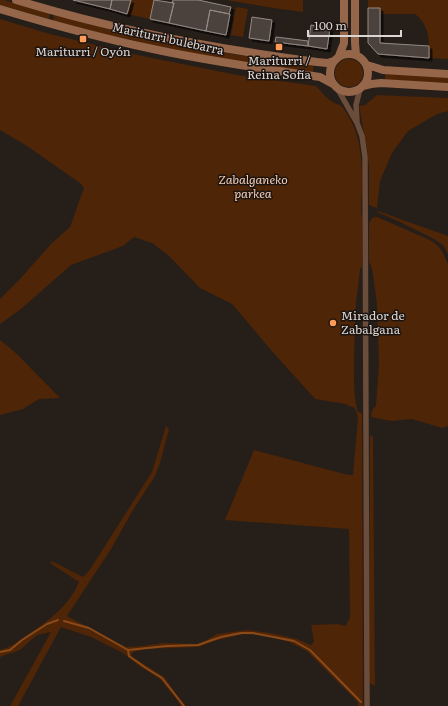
<svg xmlns="http://www.w3.org/2000/svg" width="448" height="706" font-family="Literata,serif">
	<style>
		.green { fill: #4e2507 }
		.lines { fill: none; stroke-linecap: round; stroke-linejoin: round }
		.stream { stroke: #8b4918; stroke-width: 2 }
		.building { fill: #4c433d; stroke: #948983; filter: url(#shadow) }
		.street { stroke: #6a4d3b; stroke-width: 5.5 }
		.secondary { stroke: #95664a; stroke-width: 8 }
		.poi-dot { fill: #fe9b59; stroke: #1c1410; stroke-width: 1.5 }
		.labels { text-anchor: middle; stroke-width: 3; stroke-linejoin: round; paint-order: stroke }
		.street-label { font-size: 12px; fill: #dcd6d3; stroke: #1c1410 }
		.poi-label { font-size: 12px; fill: #dcd6d3; stroke: #1c1410 }
		.park-label { font-size: 12px; font-style: italic; fill: #f4ccb5; stroke: #1c1410 }
	</style>
	<defs>
		<filter id="shadow"><feDropShadow dx="3" dy="3" stdDeviation="0" flood-color="#0009"/></filter>
	</defs>
	<rect width="100%" height="100%" fill="#261e19"/>
	<path class="green" d="M0 0H4L50 13 49 19 0 5Z
		M131 0H154L150 19 127 14Z
		M226 0H303V12L273 8Z
		M368 0H448V59L429 58C429 40 430 26 415 14H380V8H368Z
		M236 7 248 9 243 37 231 35Z
		M54 14C115 30 176 46 238 55 264 59 289 62 314 65L313 72C291 69 269 67 247 63 181 52 117 38 53 21Z
		M0 19 50 34 137 55 237 75 316 86C321 91 325 97 331 101 335 104 341 104 344 109 366 139 362 178 361 213L362 216V267L360 269 357 296 356 301C355 325 354 348 354 372 354 385 354 399 358 412L362 413 363 706H358V703L356 700 307 651 289 642 267 636 244 634 214 641 199 647 146 649 133 652 131 656 164 677 185 706H181L177 700 160 679 138 665 123 653 91 637 61 627 18 706H10L51 632 37 635 20 650 0 657V650C12 647 20 640 30 633 49 621 70 604 79 582L50 563 52 561 83 577 89 571 152 472 166 426 169 429 160 463 155 476 133 510 111 549 67 616 126 647 143 646 163 643 199 644 217 634 247 630 271 633 297 639 311 645 314 642 311 625 338 624 345 626 350 618 349 529 225 520 254 450 348 475H353L358 417 355 408 345 404 315 399 271 350 232 304 200 288 168 255 152 243 134 237 123 246 71 265 21 309 0 324V299L21 278 51 244 70 227 84 188 80 183 27 146 0 130Z
		M335 73a14 14 0 1 1 28 0a14 14 0 1 1-28 0Z
		M385 73 448 76V83L385 80Z
		M377 95 448 98V111L437 114 408 131 392 153 380 181 377 208 371 206 369 204V167L367 149 359 106 365 105Z
		M378 211 448 236V254L443 245 434 239 398 221 377 212Z
		M375 217H377L430 240 437 245 442 251 448 264V426L442 428 412 419 392 421 371 417 372 410 376 406 379 364 377 304 372 268 369 262V223L372 218Z
		M0 340 17 354 60 398 39 399 23 409 0 415Z
		M370 435 373 437 375 686 369 683Z"/>
	<g class="lines">
		<path class="stream" d="M64 621 89 628 128 650 167 646 198 645 221 637 241 633H253L294 641 310 650 361 702
			M128 650 129 656 146 668 162 678 184 706
			M0 652 10 650 22 640 47 624 58 620"/>
	</g>
	<path class="building" d="M73 0H112L110 9Z
		M112 0H131L127 14 110 9Z
		M154 0 174 3 169 23 150 19Z
		M173 0H198L231 7 229 14 210 10 206 31 169 23 174 3H172Z
		M368 8H380V43L429 46V58L378 54 368 43Z
		M210 10 230 14 226 35 206 31Z
		M252 17 272 20 269 41 249 38Z
		M311 25 330 28 327 49 308 46Z
		M276 37 308 41V46L275 42Z"/>
	<g class="lines">
		<path class="street" d="M337 88 357 123 362 136 365 157 367 706
			M357 121 356 105 360 89"/>
		<path class="secondary" d="M16 0C114 30 215 49 317 62L327 63 334 61
			M355 0V43L356 55
			M0 9C50 24 101 38 153 49 208 61 264 69 320 77L333 84
			M330 73a19 19 0 1 1 38 0a19 19 0 1 1-38 0Z
			M339 56 344 43V0
			M367 65 377 68 383 70 448 74
			M363 86 371 84 381 83 448 87"/>
	</g>
	<g class="poi-dot">
		<rect x="79" y="35" width="8" height="8" rx="2"/>
		<rect x="275" y="43" width="8" height="8" rx="2"/>
		<circle cx="333" cy="323" r="4"/>
	</g>
	<g class="labels">
		<g class="street-label">
			<text transform="translate(168 39) rotate(12)" y="4">Mariturri bulebarra</text>
		</g>
		<g class="poi-label">
			<text x="83" y="56">Mariturri / Oyón</text>
			<text x="279" y="65">Mariturri /<tspan x="279" dy="14">Reina Sofía</tspan></text>
			<text x="341" y="320" text-anchor="start">Mirador de<tspan x="341" dy="14">Zabalgana</tspan></text>
		</g>
		<g class="park-label">
			<text x="253" y="184">Zabalganeko<tspan x="253" dy="14">parkea</tspan></text>
		</g>
	</g>
	<path d="M308 30v6h93v-6" fill="none" stroke="#dcd6d3" stroke-width="2"/>
	<text x="314" y="30" font-size="12" fill="#dcd6d3" stroke="#1c1410" stroke-width="3" paint-order="stroke">100 m</text>
</svg>
